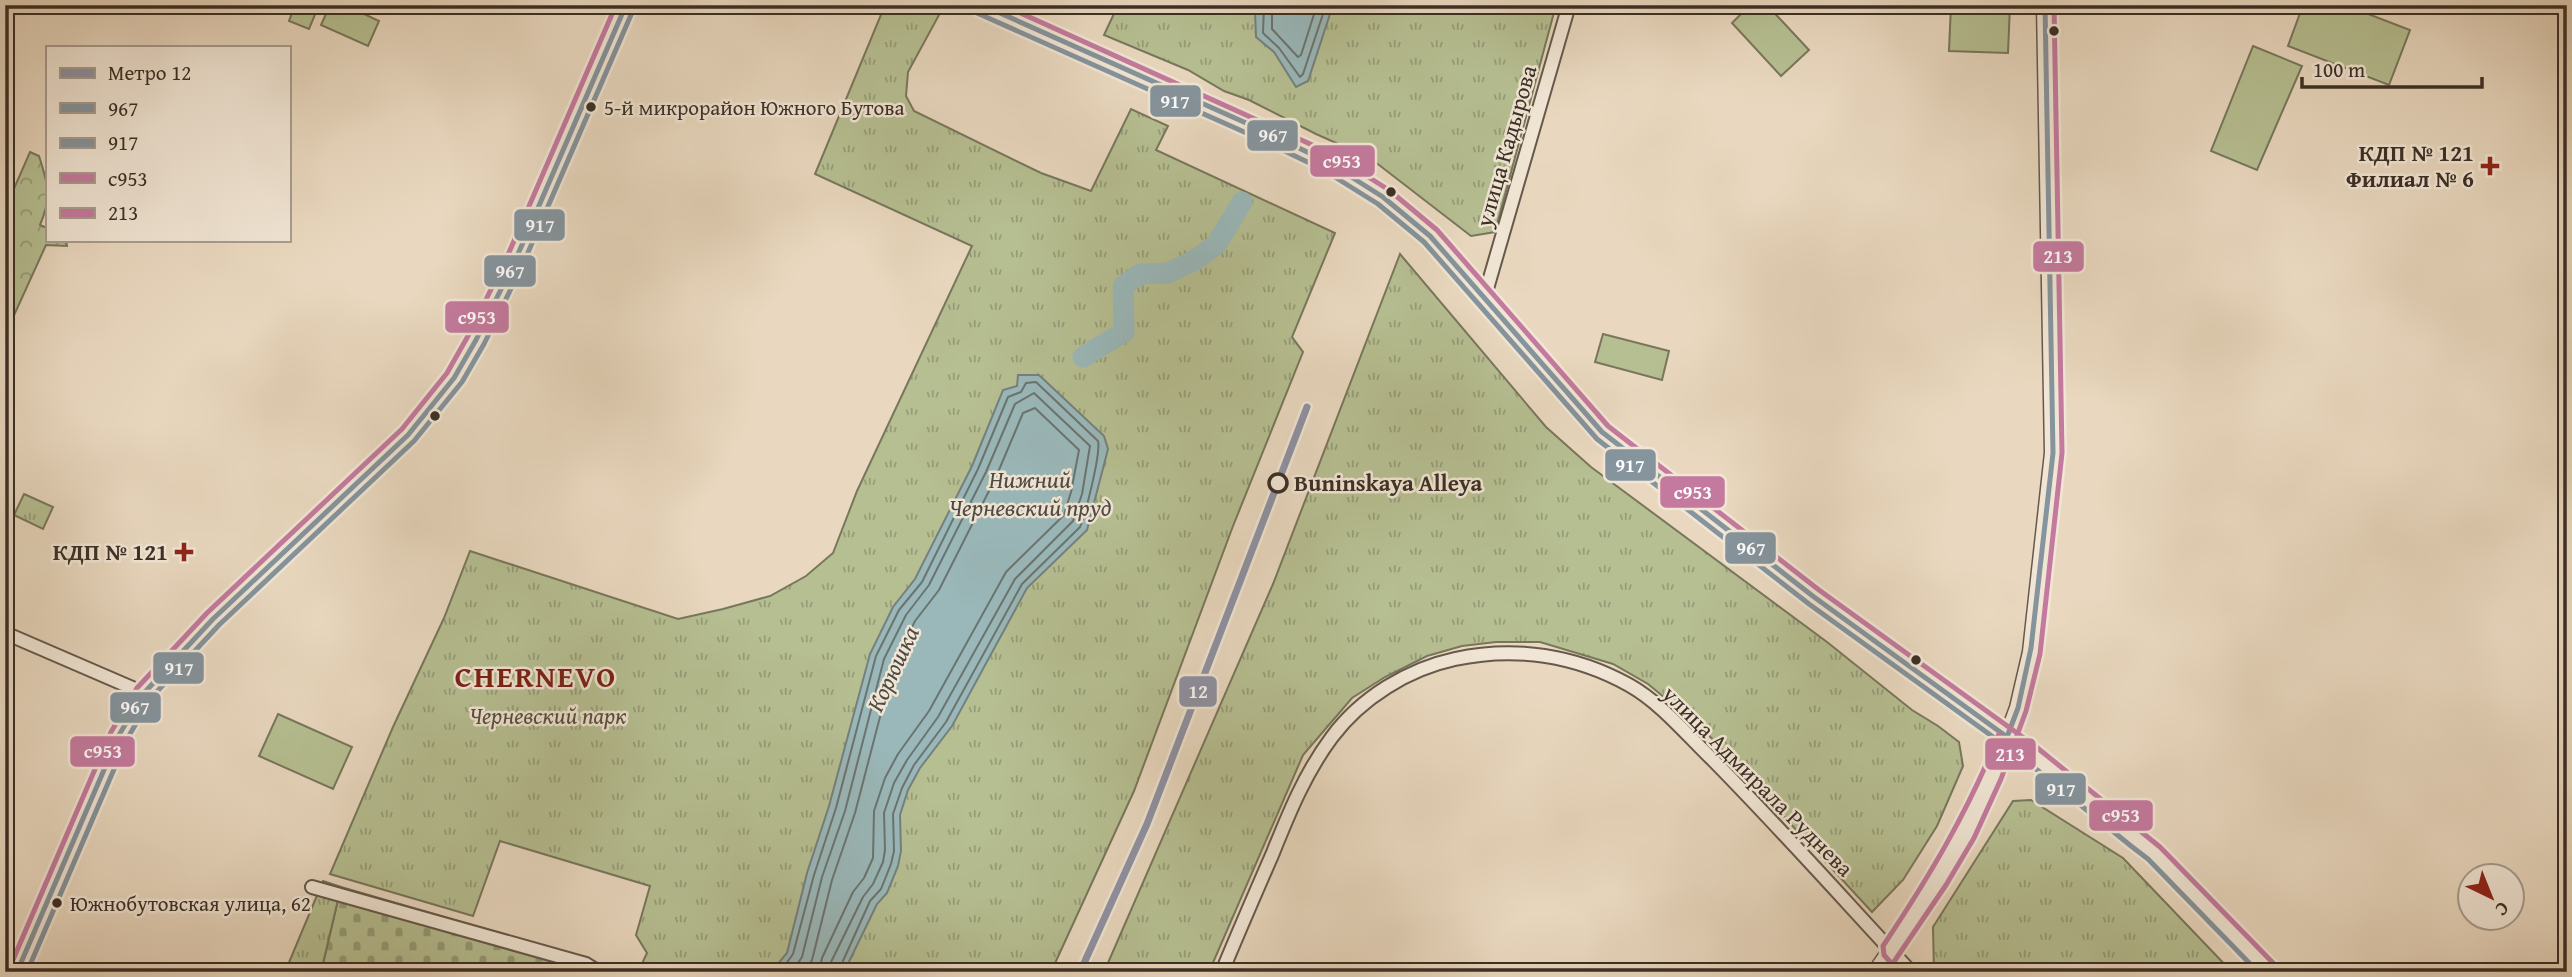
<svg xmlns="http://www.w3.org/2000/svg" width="2572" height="977" font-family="'Gentium Book Plus',serif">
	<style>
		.forest { fill: url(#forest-crowns); stroke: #78775c; stroke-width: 2 }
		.cemetery { fill: url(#cemetery-stones); stroke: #78775c; stroke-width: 2 }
		.park { fill: url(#park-tufts); stroke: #78775c; stroke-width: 2 }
		.garden { fill: #b6bf92; stroke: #78775c; stroke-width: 2 }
		.water { fill: #9ab8ba; stroke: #74817f; stroke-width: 2 }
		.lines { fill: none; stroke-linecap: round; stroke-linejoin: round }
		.shore { stroke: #6a7470; stroke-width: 2 }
		.river { stroke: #9ab8ba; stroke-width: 21 }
		.minor-casing { stroke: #66594c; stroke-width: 16 }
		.tertiary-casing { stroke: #66594c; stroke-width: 19 }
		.minor { stroke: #f1e6d5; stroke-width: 12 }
		.tertiary { stroke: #f1e6d5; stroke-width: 16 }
		.bus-1-casing { stroke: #f1e6d5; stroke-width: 10 }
		.bus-2-casing { stroke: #f1e6d5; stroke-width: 10 }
		.bus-3-casing { stroke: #f1e6d5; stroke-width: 10 }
		.bus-4-casing { stroke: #f1e6d5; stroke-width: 10 }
		.bus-1 { stroke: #85949d; stroke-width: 5 }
		.bus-2 { stroke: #85949d; stroke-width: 5 }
		.bus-3 { stroke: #c47a9e; stroke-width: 5 }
		.bus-4 { stroke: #c47a9e; stroke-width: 5 }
		.metro-1-casing { stroke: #f1e6d5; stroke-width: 12 }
		.metro-1 { stroke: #8e92a4; stroke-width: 7 }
		.bus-dot { fill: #3b2f26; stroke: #f1e6d5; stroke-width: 2.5 }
		.poi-dot { fill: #8f2418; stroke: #f1e6d5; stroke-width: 2.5 }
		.stop-dot { fill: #f1e6d5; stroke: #3b2f26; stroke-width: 3.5 }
		.labels { text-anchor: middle; stroke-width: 5; stroke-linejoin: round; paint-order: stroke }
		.bus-label { font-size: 21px; fill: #3b2f26; stroke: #f1e6d5; text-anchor: start }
		.street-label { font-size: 23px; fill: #3b2f26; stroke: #f1e6d5 }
		.poi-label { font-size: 23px; font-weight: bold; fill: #3b2f26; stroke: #f1e6d5; text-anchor: end }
		.stop-label { font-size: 23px; font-weight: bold; fill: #3b2f26; stroke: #f1e6d5; text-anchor: start }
		.park-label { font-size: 23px; font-style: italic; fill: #544c3c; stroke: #f1e6d5 }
		.water-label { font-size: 24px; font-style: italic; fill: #4e4a44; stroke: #f1e6d5 }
		.district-label { font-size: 30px; font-weight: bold; letter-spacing: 2px; fill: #7a1f14; stroke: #f1e6d5 }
		.line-badge { stroke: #f1e6d5; stroke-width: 2.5 }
		.badge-label { font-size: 19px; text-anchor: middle; font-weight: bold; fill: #fff }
	</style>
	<defs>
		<pattern id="forest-crowns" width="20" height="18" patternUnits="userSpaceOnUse" patternTransform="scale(1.75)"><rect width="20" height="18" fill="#b6bf92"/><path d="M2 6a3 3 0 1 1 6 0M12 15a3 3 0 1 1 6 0" fill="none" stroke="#959c77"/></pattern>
		<pattern id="cemetery-stones" width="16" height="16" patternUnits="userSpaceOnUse" patternTransform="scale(1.75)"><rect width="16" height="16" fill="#b6bf92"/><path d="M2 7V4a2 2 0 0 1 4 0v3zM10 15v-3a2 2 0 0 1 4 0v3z" fill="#959c77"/></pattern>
		<pattern id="park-tufts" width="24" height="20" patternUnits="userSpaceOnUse" patternTransform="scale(1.75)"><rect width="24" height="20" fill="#b6bf92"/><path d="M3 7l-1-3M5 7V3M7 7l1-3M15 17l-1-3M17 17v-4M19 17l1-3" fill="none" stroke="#959c77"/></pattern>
	</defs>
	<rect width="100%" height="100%" fill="#e9d8bf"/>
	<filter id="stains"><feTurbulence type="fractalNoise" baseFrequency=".00286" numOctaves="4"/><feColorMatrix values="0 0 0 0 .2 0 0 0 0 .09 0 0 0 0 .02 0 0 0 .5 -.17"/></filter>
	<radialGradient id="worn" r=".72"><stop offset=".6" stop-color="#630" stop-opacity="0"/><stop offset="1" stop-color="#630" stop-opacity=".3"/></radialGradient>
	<path class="forest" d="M30 152 39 156C48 184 52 197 40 225L47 228V240H66L67 246 46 245 5 335V209Z"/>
	<path class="cemetery" d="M341 887 558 950 549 972H321Z"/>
	<path class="park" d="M283 5H319L309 29 289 21 293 10Z
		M885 5H921L939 15 908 72 906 96 914 111 1041 173 1091 191 1131 109 1168 126 1156 150 1335 233 1292 337 1303 352 1233 526 1134 791 1051 972H638L647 953 636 935 650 886 500 841 473 916 330 874 393 727 444 618 470 551 678 619 723 609 770 596 806 576 833 553 857 491 972 246 815 174Z
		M1118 5H1556L1495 232 1471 236 1370 158 1316 134 1249 100 1224 91 1188 70 1104 35Z
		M1400 254 1546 427 1591 467 1827 642 1912 710 1938 726 1959 742 1963 766 1937 826 1903 880 1872 912 1704 730 1648 684 1613 664 1540 642H1496L1462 646 1427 656 1385 677 1352 698 1303 755 1209 972H1104L1273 584Z
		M24 494 53 507 43 529 14 515Z
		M2031 800 2123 858 2232 972H1934L1933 927 2013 801Z
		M323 881 341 887 321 972H285Z"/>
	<path class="garden" d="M330 5H345L379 21 368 46 321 25Z
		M1750 5H1767L1809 50 1781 76 1732 23Z
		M1951 5H2010L2008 53 1949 51Z
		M2303 5H2345L2410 30 2389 85 2288 46Z
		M2253 46 2302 66 2257 170 2211 151Z
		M1603 334 1669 351 1662 380 1595 362Z
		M278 714 352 747 333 789 259 756Z"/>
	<path class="water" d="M1258 5H1333L1308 81 1296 87 1274 52 1256 37 1255 11Z
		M1018 375H1039L1104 436 1108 449 1087 530 1027 588 952 726 920 768 908 790 900 815 901 851 898 866 887 893 877 904 844 972H771L787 953 807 873 829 806 870 654 893 607 915 579 972 466 1003 390 1017 386Z"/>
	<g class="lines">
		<path class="shore" d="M1264 5 1263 33 1279 48 1300 77 1303 74 1326 5
			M1272 5V29L1298 57 1301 55 1317 5
			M780 972 793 954 814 875 836 808 876 656 899 610 922 582 978 469 1008 397 1021 392 1026 383 1036 382 1098 441C1101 453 1086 512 1080 527L1022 584 946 722 914 765 902 788 893 814 894 851 891 864 881 889 870 901 838 972
			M792 972 802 957 822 877 845 811 884 659 906 615 929 585 986 472 1015 404 1034 393 1090 446 1082 494 1073 521 1015 579 938 717 907 760 894 783 884 813 885 850 883 862 873 884 863 897 831 962 829 972
			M805 972 812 960 832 880 855 813 894 663 915 621 939 590 996 477 1023 413 1035 408 1079 450 1071 492 1064 515 1006 572 929 711 898 754 885 778 874 811 873 858 864 878 853 892 822 958 819 972"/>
		<path class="river" d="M1083 357 1124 332 1123 286 1140 274 1168 273 1195 260 1216 245 1242 202"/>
		<defs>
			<path id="minor" d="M1484 299 1569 5
				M5 633 144 693
				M312 887 586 964 599 972
				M1222 972C1238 933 1255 894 1272 855 1289 813 1305 773 1332 737 1361 698 1408 669 1455 659 1515 646 1575 655 1629 685 1661 703 1686 734 1712 759 1780 828 1845 901 1911 972"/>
			<path id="tertiary" d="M981 5 1255 127 1326 161 1383 197 1430 236 1602 432 1814 597 2030 753 2137 839 2154 853 2270 972
				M17 972 119 735 144 693 213 619 408 435 454 378 476 340 515 261 626 5
				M1876 972 1939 880 1966 834 1993 776 2018 708 2031 652 2053 453 2045 5"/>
		</defs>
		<use href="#minor" class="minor-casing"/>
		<use href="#tertiary" class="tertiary-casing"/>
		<use href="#minor" class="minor"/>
		<use href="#tertiary" class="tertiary"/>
		<defs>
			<path id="bus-1" d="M982 5 1255 127 1326 161 1383 197 1430 236 1602 432 1814 597 2007 737
				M2007 737 2018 708 2031 648 2053 453 2045 5
				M17 972 119 735 144 693 213 619 408 435 454 378 476 340 515 261 626 5"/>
			<path id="bus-2" d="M977 13 1251 135 1322 169 1378 204 1424 242 1597 439 1809 604 2025 760 2131 846 2148 859 2258 972
				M27 972 127 739 151 698 219 625 414 441 462 382 484 344 523 264 634 8"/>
			<path id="bus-3" d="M1003 5 1330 153 1389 190 1437 230 1608 426 1819 590 2035 746 2160 847 2276 966
				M9 969 111 732 137 688 207 613 402 429 447 373 468 336 507 257 616 5
				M1899 972 1884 955 1883 946C1929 877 1968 812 1999 734"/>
			<path id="bus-4" d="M1887 972 1946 885 1974 838 2001 779 2026 711 2040 654 2062 453 2054 5"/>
		</defs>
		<use href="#bus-1" class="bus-1-casing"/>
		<use href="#bus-2" class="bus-2-casing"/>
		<use href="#bus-3" class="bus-3-casing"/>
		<use href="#bus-4" class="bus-4-casing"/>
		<use href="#bus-1" class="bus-1"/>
		<use href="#bus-2" class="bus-2"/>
		<use href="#bus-3" class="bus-3"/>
		<use href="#bus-4" class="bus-4"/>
		<defs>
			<path id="metro-1" d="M1080 972 1147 824 1307 407"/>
		</defs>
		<use href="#metro-1" class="metro-1-casing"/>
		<use href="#metro-1" class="metro-1"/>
	</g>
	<g class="bus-dot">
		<circle cx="2054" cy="31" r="6"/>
		<circle cx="591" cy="107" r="6"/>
		<circle cx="1391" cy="192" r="6"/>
		<circle cx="435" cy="416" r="6"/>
		<circle cx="1916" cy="660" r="6"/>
		<circle cx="57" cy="903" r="6"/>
	</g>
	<g class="poi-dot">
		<path d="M2486.5 155.5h7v7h7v7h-7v7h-7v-7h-7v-7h7z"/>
		<path d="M180.5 541.5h7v7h7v7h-7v7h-7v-7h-7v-7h7z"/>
	</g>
	<circle class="stop-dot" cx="1278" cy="483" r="9"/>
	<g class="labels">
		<g class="bus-label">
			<text x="604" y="115">5-й микрорайон Южного Бутова</text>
			<text x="70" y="911">Южнобутовская улица, 62</text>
		</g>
		<g class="street-label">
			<text transform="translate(1506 146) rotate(-74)" y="8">улица Кадырова</text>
			<text transform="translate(1758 781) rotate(45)" y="8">улица Адмирала Руднева</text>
		</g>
		<g class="poi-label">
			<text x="2474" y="161">КДП № 121<tspan x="2474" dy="26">Филиал № 6</tspan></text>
			<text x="168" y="560">КДП № 121</text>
		</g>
		<g class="stop-label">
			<text x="1294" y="491">Buninskaya Alleya</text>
		</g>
		<g class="park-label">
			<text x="548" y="724">Черневский парк</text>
		</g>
		<g class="water-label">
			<text x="1030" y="488">Нижний<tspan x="1030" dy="28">Черневский пруд</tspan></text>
			<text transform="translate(893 669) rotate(-65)" y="8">Корюшка</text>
		</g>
		<g class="district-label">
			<text x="536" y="687">CHERNEVO</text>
		</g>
	</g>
	<g class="line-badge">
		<rect x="1149" y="84" width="53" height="34" rx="7" fill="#85949d"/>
		<rect x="1246" y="119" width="53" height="33" rx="7" fill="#85949d"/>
		<rect x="1309" y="144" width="67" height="34" rx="7" fill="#c47a9e"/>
		<rect x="513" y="208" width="53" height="34" rx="7" fill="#85949d"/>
		<rect x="2032" y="240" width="53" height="33" rx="7" fill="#c47a9e"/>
		<rect x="483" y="254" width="54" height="34" rx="7" fill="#85949d"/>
		<rect x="444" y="300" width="66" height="34" rx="7" fill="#c47a9e"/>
		<rect x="1604" y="448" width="53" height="34" rx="7" fill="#85949d"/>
		<rect x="1659" y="475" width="67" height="34" rx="7" fill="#c47a9e"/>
		<rect x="1724" y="531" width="53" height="34" rx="7" fill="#85949d"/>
		<rect x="152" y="651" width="53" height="34" rx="7" fill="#85949d"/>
		<rect x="1178" y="675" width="40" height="33" rx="7" fill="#8e92a4"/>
		<rect x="109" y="691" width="53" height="33" rx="7" fill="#85949d"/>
		<rect x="69" y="735" width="67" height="33" rx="7" fill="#c47a9e"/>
		<rect x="1984" y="737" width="53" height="34" rx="7" fill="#c47a9e"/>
		<rect x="2034" y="772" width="53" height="34" rx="7" fill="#85949d"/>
		<rect x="2088" y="799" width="66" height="33" rx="7" fill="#c47a9e"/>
	</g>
	<g class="badge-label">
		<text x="1175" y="108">917</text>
		<text x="1273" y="142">967</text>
		<text x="1342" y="168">с953</text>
		<text x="540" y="232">917</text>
		<text x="2058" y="263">213</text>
		<text x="510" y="278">967</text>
		<text x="477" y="324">с953</text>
		<text x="1630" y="472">917</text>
		<text x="1693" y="499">с953</text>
		<text x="1751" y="555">967</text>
		<text x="179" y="675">917</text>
		<text x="1198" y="698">12</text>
		<text x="135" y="714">967</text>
		<text x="103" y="758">с953</text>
		<text x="2010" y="761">213</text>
		<text x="2061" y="796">917</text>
		<text x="2121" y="822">с953</text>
	</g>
	<rect width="2572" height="977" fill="none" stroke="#e9d8bf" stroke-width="28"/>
	<rect x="7" y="7" width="2558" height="963" fill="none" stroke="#3b2f26" stroke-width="3.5"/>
	<rect x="14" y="14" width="2544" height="949" fill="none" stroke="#3b2f26" stroke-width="2"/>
	<rect x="46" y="46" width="245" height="196" fill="#f1e6d5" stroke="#a89d8f" stroke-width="2"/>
	<rect x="60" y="68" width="35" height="10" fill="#8e92a4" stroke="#a89d8f" stroke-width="2"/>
	<text x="108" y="80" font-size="21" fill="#3b2f26">Метро 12</text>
	<rect x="60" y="103" width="35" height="10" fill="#85949d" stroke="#a89d8f" stroke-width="2"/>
	<text x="108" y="116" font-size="21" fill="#3b2f26">967</text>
	<rect x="60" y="138" width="35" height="10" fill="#85949d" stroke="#a89d8f" stroke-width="2"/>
	<text x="108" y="150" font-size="21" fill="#3b2f26">917</text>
	<rect x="60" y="173" width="35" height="10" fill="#c47a9e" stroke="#a89d8f" stroke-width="2"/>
	<text x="108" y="186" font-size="21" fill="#3b2f26">с953</text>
	<rect x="60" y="208" width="35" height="10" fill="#c47a9e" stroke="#a89d8f" stroke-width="2"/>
	<text x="108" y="220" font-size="21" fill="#3b2f26">213</text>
	<g transform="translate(2491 897) rotate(137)"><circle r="33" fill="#f1e6d5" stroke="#a89d8f" stroke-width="2"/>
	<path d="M0-5L12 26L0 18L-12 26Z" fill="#8f2418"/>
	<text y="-10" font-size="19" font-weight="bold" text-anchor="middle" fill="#3b2f26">С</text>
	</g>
	<path d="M2302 77v10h180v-10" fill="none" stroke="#3b2f26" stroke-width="3.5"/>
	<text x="2313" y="77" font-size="21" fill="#3b2f26" stroke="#f1e6d5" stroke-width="5" paint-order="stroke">100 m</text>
	<rect width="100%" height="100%" filter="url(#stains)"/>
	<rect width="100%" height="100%" fill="url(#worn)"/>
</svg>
